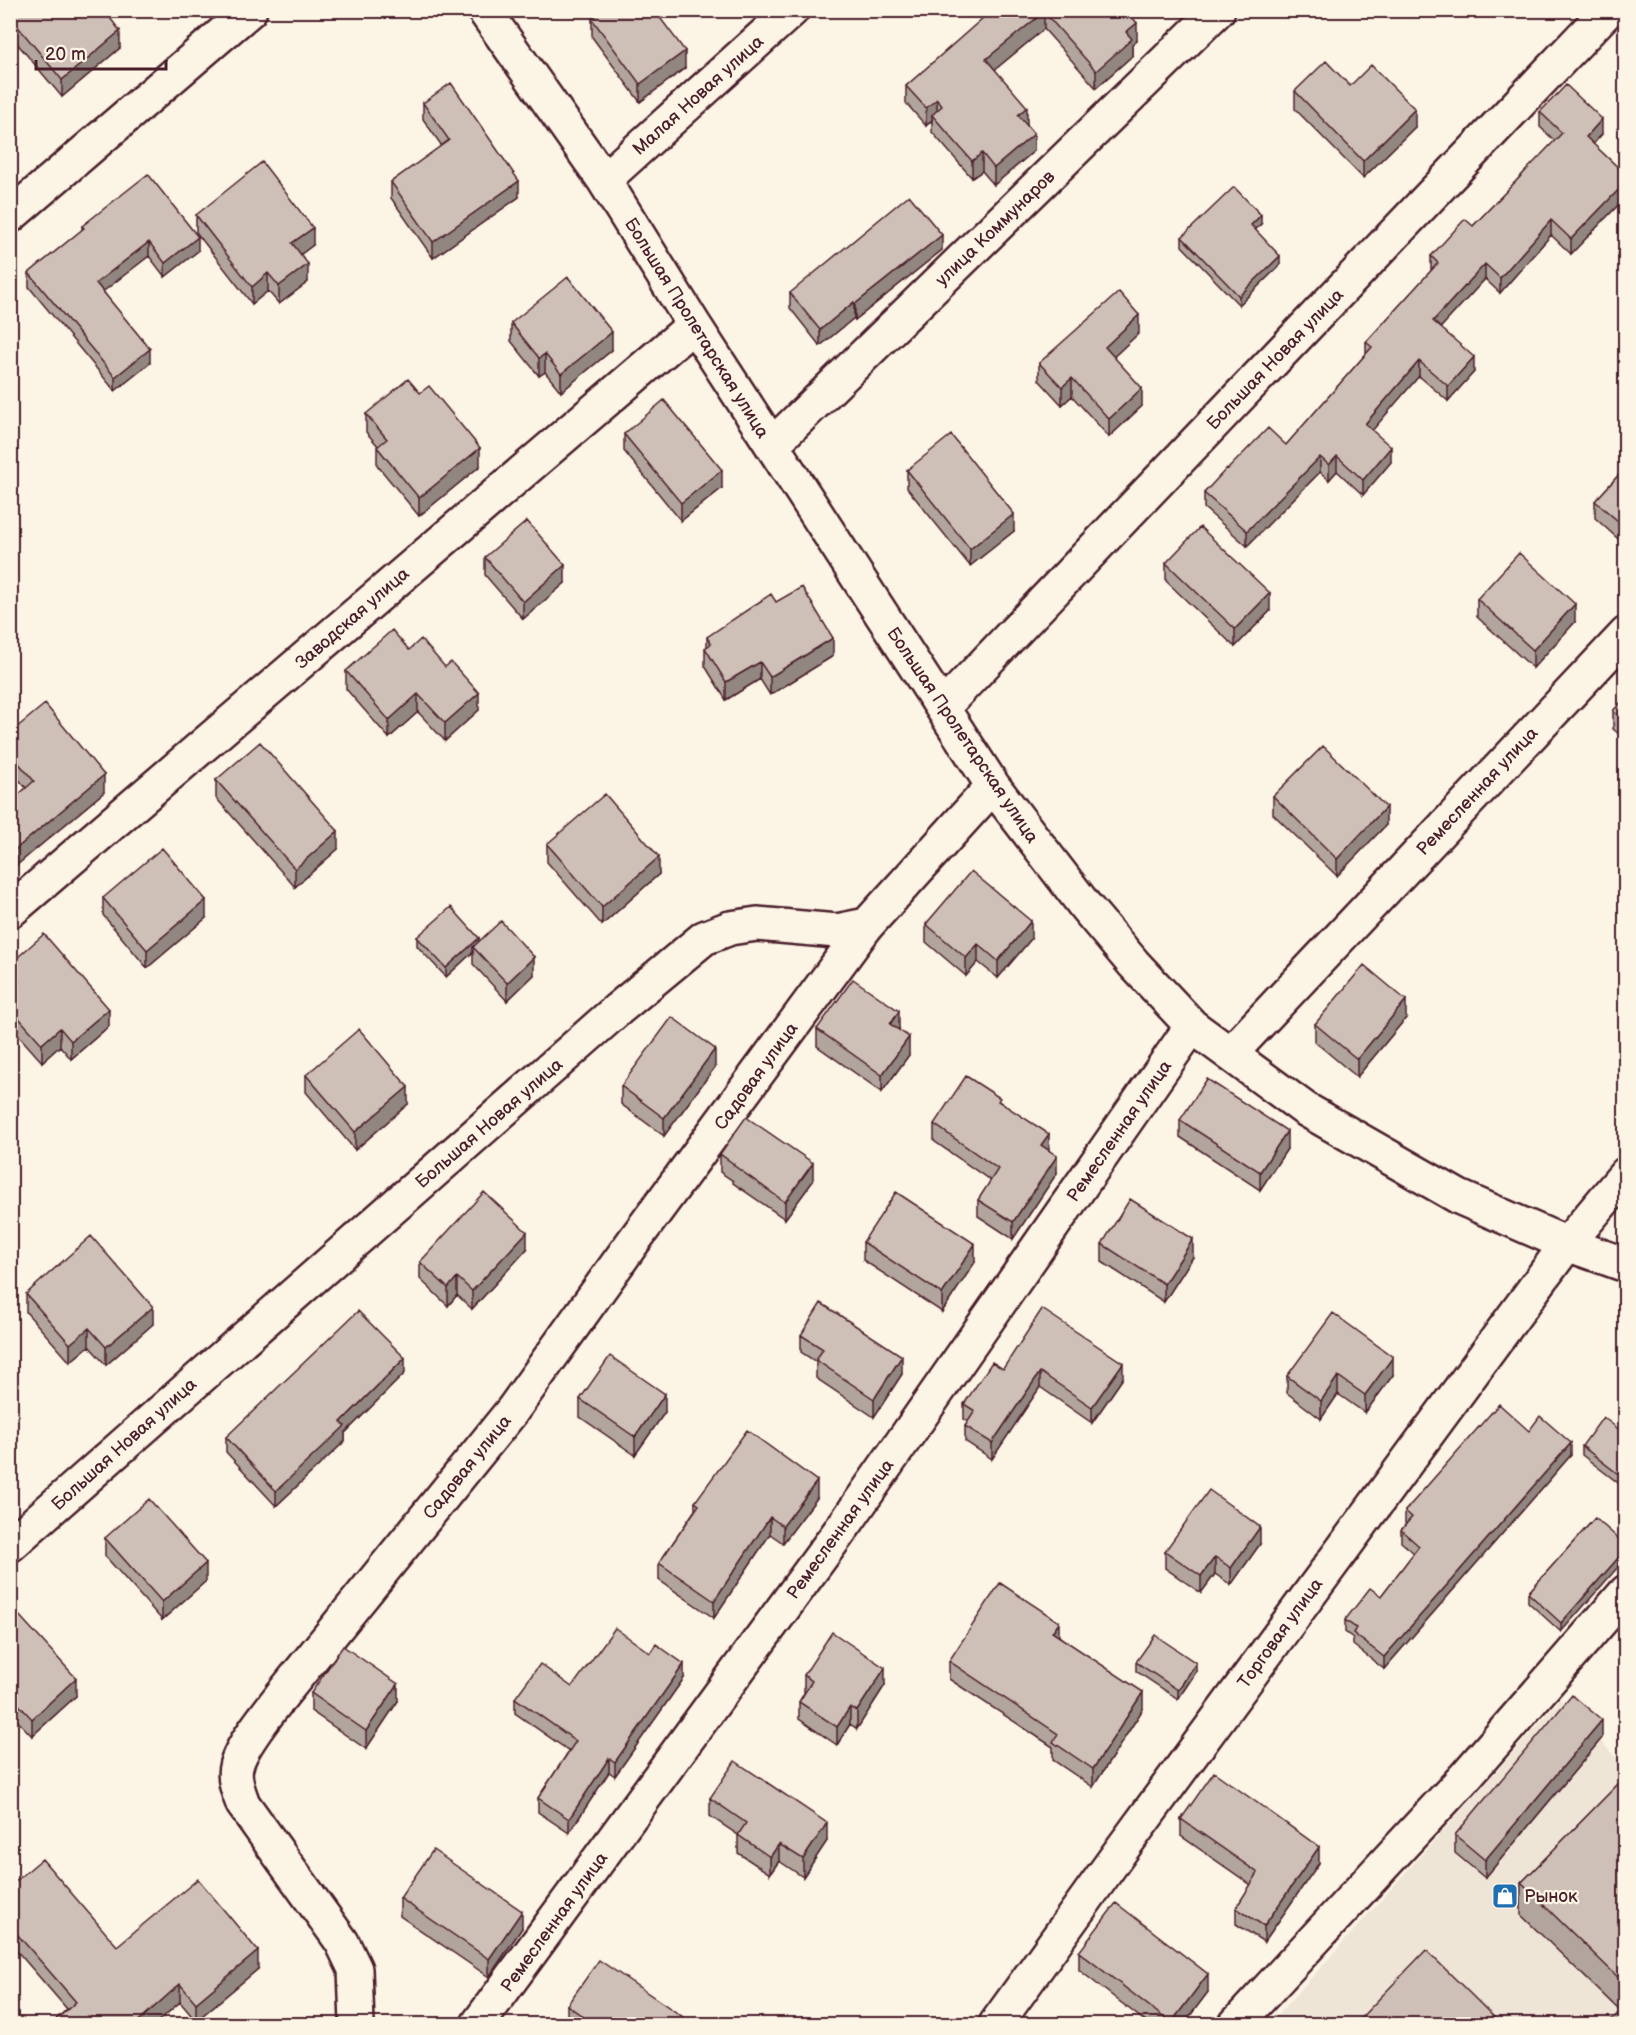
<svg xmlns="http://www.w3.org/2000/svg" width="1636" height="2035" font-family="'Balsamiq Sans',sans-serif">
	<style>
		.built { fill: #eee5d7 }
		.lines { fill: none; stroke-linecap: round; stroke-linejoin: round }
		.minor-casing { stroke: #4a1f2b; stroke-width: 38 }
		.minor { stroke: #fcf5e5; stroke-width: 33 }
		.wall { fill: #b2a59d; stroke: #4a1f2b; stroke-width: 1.5 }
		.shaded-wall { fill: #918680; stroke: #4a1f2b; stroke-width: 1.5 }
		.building { fill: #cfc0b7; stroke: #4a1f2b; stroke-width: 1.5 }
		.labels { text-anchor: middle; stroke-width: 4.5; stroke-linejoin: round; paint-order: stroke }
		.street-label { font-size: 18px; fill: #4a1f2b; stroke: #fcf5e5 }
		.poi-label { font-size: 18px; fill: #4a1f2b; stroke: #fcf5e5; text-anchor: start }
	</style>
	<rect width="100%" height="100%" fill="#fcf5e5"/>
	<filter id="ink" filterUnits="userSpaceOnUse"><feTurbulence type="fractalNoise" baseFrequency=".0167" numOctaves="2"/><feDisplacementMap in="SourceGraphic" scale="12" xChannelSelector="R" yChannelSelector="G"/><feConvolveMatrix kernelMatrix="1 2 1 2 8 2 1 2 1" color-interpolation-filters="sRGB"/></filter>
	<g filter="url(#ink)">
		<path class="built" d="M1561 1699 1625 1767V2024H1270Z"/>
		<g class="lines">
			<defs>
				<path id="minor" d="M484 10 604 180 694 325 993 786 1085 906 1134 964 1192 1026 1305 1109 1459 1197 1567 1244 1626 1265
					M604 180 792 10
					M10 216 250 10
					M772 445 1218 10
					M943 707 1608 10
					M10 911 694 325
					M1230 1054 1626 634
					M10 1545 617 1010 704 938 730 928 757 924 837 931 867 925 993 786
					M357 2024 355 1969 342 1942 243 1804C239 1793 233 1779 236 1767 240 1746 271 1709 285 1691L512 1411 633 1242 867 925
					M478 2024 848 1520 1192 1026
					M996 2024 1122 1849 1567 1244 1626 1174
					M1236 2024 1464 1778 1626 1592"/>
			</defs>
			<use href="#minor" class="minor-casing"/>
			<use href="#minor" class="minor"/>
		</g>
		<path class="wall" d="M10 10 120 48 62 97 10 35Z
			M1126 10 1137 40 1132 44V56L1096 88 1044 29 994 70 1027 124 1034 151 994 185 982 171 972 178 932 132V120L926 126 906 103V86L992 11Z
			M648 15 685 68 640 102 592 37V19Z
			M1350 86 1415 127 1363 178 1295 109V91Z
			M423 103 519 197 433 258 391 198V182L442 146 423 119Z
			M1540 112 1602 134 1593 144 1626 175V197L1571 254 1551 235 1500 293 1485 279 1440 328 1474 372 1448 401 1419 376 1372 430 1391 462 1363 495 1337 471 1329 480 1320 472 1247 546 1204 508V493L1228 469 1286 445 1366 354V342L1431 271V256L1473 226 1555 141 1540 127Z
			M196 215 313 245 301 254 308 282 279 304 268 291 252 304 196 232Z
			M1261 224 1255 230 1280 265 1239 305 1182 246V237Z
			M82 226 198 251 165 277 149 256 103 291 150 363 115 391 29 287V273L82 230Z
			M942 250 855 320 854 318 820 346 790 308V293Z
			M511 323 612 350 561 392 545 372 539 376 511 341Z
			M1139 333 1113 357 1142 406 1109 437 1072 396 1062 405 1039 380V363Z
			M366 414 480 466 419 516 377 465V447L378 446 366 432Z
			M624 434 722 488 681 521 624 451Z
			M1626 467V546L1595 518V501Z
			M907 470 1014 531 970 566 907 488Z
			M485 557 565 583 523 619 485 575Z
			M1166 563 1270 611 1235 647 1166 581Z
			M1477 599 1575 622 1533 668 1477 617Z
			M776 602 833 656 770 695 760 679 726 700 705 666V648L707 647V637Z
			M409 650 445 667 479 710 445 741 418 712 389 738 346 689V671Z
			M1626 697V740L1613 729V711Z
			M10 733 104 792 11 870 10 802 26 788 10 769Z
			M1626 748V775L1621 771V753Z
			M216 780 338 849 295 887 216 798Z
			M1273 796 1386 825 1337 876 1273 814Z
			M547 844 659 874 602 925 547 862Z
			M103 898 206 918 147 968 103 915Z
			M926 924 1031 939 998 978 978 962 966 976 926 942Z
			M417 937 479 941 534 975 507 1001 473 964V952L446 977 417 946Z
			M10 964 109 1026 71 1059 60 1046 42 1062 10 1026Z
			M1406 1018 1357 1077 1315 1042V1024Z
			M817 1029H899L898 1030 909 1055 882 1092 817 1046Z
			M715 1067 664 1136 621 1104V1086Z
			M306 1075 408 1104 355 1150 306 1092Z
			M1000 1102 1049 1150 1057 1173 1013 1239 978 1216V1200L991 1181 934 1141V1124Z
			M1180 1120 1287 1149 1260 1190 1180 1137Z
			M720 1154 813 1181 785 1219 733 1183V1181L720 1172Z
			M863 1242 975 1262 942 1312 863 1260Z
			M1102 1244 1193 1257 1164 1302 1102 1262Z
			M527 1249 472 1309 457 1295 448 1306 420 1279V1262Z
			M26 1294 153 1324 106 1365 89 1346 70 1362 26 1312Z
			M801 1335 902 1374 874 1417 816 1378V1362L801 1352Z
			M1003 1369 1123 1378 1092 1423 1040 1387 992 1459 965 1441V1426L968 1422 964 1419V1404Z
			M405 1373 345 1433V1441L276 1506 226 1452V1437Z
			M1393 1375 1365 1413 1338 1394 1321 1419 1287 1393V1376Z
			M580 1399 665 1412 635 1455 580 1417Z
			M1529 1431 1571 1455 1384 1669 1353 1645V1638L1345 1632V1620L1381 1596 1414 1553 1401 1542V1530L1406 1524 1405 1523V1511Z
			M1626 1435V1489L1582 1455V1446Z
			M817 1498 783 1543 770 1534 714 1618 659 1580V1563L695 1510V1502Z
			M1595 1518 1561 1632 1528 1602V1593Z
			M105 1538 206 1581 162 1620 105 1556Z
			M1260 1544 1231 1585 1215 1574 1201 1593 1165 1568V1551Z
			M10 1619 76 1696 32 1736 10 1713Z
			M1059 1636 1143 1709 1093 1787 1053 1760V1747L949 1679V1661Z
			M1136 1662 1196 1672 1178 1699 1136 1671Z
			M804 1675 885 1685 857 1729 850 1724 837 1745 799 1719V1702L804 1693Z
			M684 1678 615 1776 609 1772 569 1833 538 1812V1798L569 1751 515 1713V1698L572 1687Z
			M311 1693 398 1701 366 1749 311 1711Z
			M1602 1738 1485 1878 1455 1853V1835Z
			M1626 1776V2025L1620 2011 1521 1915V1883Z
			M710 1798 827 1841 803 1877 779 1861 770 1874 738 1853V1835L710 1816Z
			M1181 1819 1319 1863 1264 1942 1236 1924V1908L1251 1885 1181 1836Z
			M10 1886 117 1946 258 1969 196 2021 180 2002 154 2025H50L67 2009 10 1943Z
			M400 1898 522 1928 489 1977 400 1916Z
			M1079 1952 1208 1992 1183 2025H1150L1079 1970Z
			M567 2005 686 2025H569L567 2023Z"/>
		<path class="shaded-wall" d="M1044 12V29L986 77V59Z
			M1137 23V40L1132 44V56L1096 88V71L1126 32Z
			M120 31V48L62 97V80Z
			M685 51V68L640 102V84Z
			M937 99V117L932 115V120L926 126V108Z
			M1027 107V124L1018 132V115Z
			M1415 109V127L1363 178V161Z
			M1602 119V134L1586 152V137Z
			M1034 134V151L994 185V168Z
			M982 153V171L972 178V161Z
			M519 181V197L433 258V242Z
			M1626 182V197L1571 254V239Z
			M1261 215V224L1251 234V225Z
			M1551 220V235L1500 293V278Z
			M313 228V245L292 261V243Z
			M942 235V250L855 320V304Z
			M198 237V251L165 277V263Z
			M149 242V256L96 297V283Z
			M1280 256V265L1239 305V296Z
			M308 264V282L279 304V286Z
			M1485 264V279L1433 336V321Z
			M268 273V291L252 304V287Z
			M854 302V318L820 346V330Z
			M1139 315V333L1105 365V347Z
			M612 332V350L561 392V374Z
			M150 349V363L115 391V377Z
			M545 354V372L539 376V358Z
			M1474 357V372L1448 401V386Z
			M1419 361V376L1365 439V424Z
			M1072 378V396L1062 405V387Z
			M1142 388V406L1109 437V419Z
			M1391 447V462L1363 495V480Z
			M480 448V466L419 516V498Z
			M1337 456V471L1329 480V465Z
			M1320 457V472L1247 546V531Z
			M722 470V488L681 521V503Z
			M1014 514V531L970 566V549Z
			M565 565V583L523 619V602Z
			M1270 593V611L1235 647V629Z
			M1575 604V622L1533 668V650Z
			M833 638V656L770 695V677Z
			M760 662V679L726 700V682Z
			M479 693V710L445 741V723Z
			M418 694V712L389 738V720Z
			M104 775V792L11 870V853Z
			M1386 807V825L1337 876V859Z
			M338 831V849L295 887V869Z
			M659 857V874L602 925V907Z
			M206 900V918L147 968V950Z
			M1031 921V939L998 978V961Z
			M479 938V947H473V952L446 977V968Z
			M978 944V962L966 976V958Z
			M534 957V975L507 1001V983Z
			M1406 1000V1018L1357 1077V1059Z
			M109 1009V1026L71 1059V1041Z
			M899 1011V1029L890 1042V1024Z
			M60 1028V1046L42 1062V1044Z
			M909 1037V1055L882 1092V1075Z
			M715 1049V1067L664 1136V1118Z
			M408 1087V1104L355 1150V1132Z
			M1287 1131V1149L1260 1190V1172Z
			M1049 1134V1151L1041 1145Z
			M1057 1156V1173L1013 1239V1222Z
			M813 1163V1181L785 1219V1202Z
			M527 1232V1249L472 1309V1291Z
			M1193 1239V1257L1164 1302V1284Z
			M975 1244V1262L942 1312V1294Z
			M457 1277V1295L448 1306V1288Z
			M153 1307V1324L106 1365V1347Z
			M89 1328V1346L70 1362V1344Z
			M902 1356V1374L874 1417V1399Z
			M1393 1357V1375L1365 1413V1395Z
			M405 1358V1373L345 1433V1441L276 1506V1491L341 1422Z
			M1123 1363V1378L1092 1423V1407Z
			M1040 1372V1387L992 1459V1443Z
			M1338 1376V1394L1321 1419V1401Z
			M665 1394V1412L635 1455V1437Z
			M1571 1443V1455L1384 1669V1657Z
			M817 1481V1498L783 1543V1526Z
			M770 1517V1534L714 1618V1601Z
			M1260 1527V1544L1231 1585V1568Z
			M1626 1549V1558L1561 1632V1623Z
			M1215 1557V1574L1201 1593V1576Z
			M206 1563V1581L162 1620V1602Z
			M1059 1622V1640L1052 1632Z
			M1196 1663V1672L1178 1699V1690Z
			M684 1664V1678L615 1776V1762Z
			M885 1668V1685L857 1729V1711Z
			M76 1678V1696L32 1736V1719Z
			M398 1684V1701L366 1749V1731Z
			M1143 1692V1709L1093 1787V1769Z
			M850 1707V1724L837 1745V1727Z
			M1602 1720V1738L1485 1878V1860Z
			M609 1758V1772L569 1833V1819Z
			M827 1823V1841L803 1877V1859Z
			M779 1844V1861L770 1874V1857Z
			M1319 1847V1863L1264 1942V1926Z
			M522 1911V1928L489 1977V1959Z
			M258 1951V1969L196 2021V2003Z
			M1208 1974V1992L1183 2025H1171V2023Z
			M180 1984V2002L154 2025H134Z"/>
		<path class="building" d="M10 10H104L120 31 62 80 10 17Z
			M604 10H644L648 15 655 11 685 51 640 84 592 19Z
			M992 10H1126L1137 23 1126 32 1132 39 1096 71 1044 12 986 59 1027 107 1018 115 1034 134 994 168 982 153 972 161 932 115 942 106 937 99 926 108 906 86Z
			M1326 61 1350 86 1371 65 1415 109 1363 161 1295 91Z
			M451 83 519 181 433 242 391 182 449 140 423 103Z
			M1566 85 1602 119 1586 137 1626 175V182L1571 239 1551 220 1500 278 1485 264 1433 321 1474 357 1448 386 1419 361 1365 424 1391 447 1363 480 1337 456 1329 465 1320 457 1247 531 1204 493 1227 468 1228 469 1268 428 1286 445 1372 347 1366 342 1438 263 1431 256 1465 219 1473 226 1562 133 1540 112Z
			M262 162 313 228 292 243 308 264 279 286 268 273 252 287 196 215Z
			M148 174 198 237 165 263 149 242 96 283 150 349 115 377 29 273 84 228 82 226Z
			M1234 187 1261 215 1251 225 1280 256 1239 296 1182 237Z
			M909 195 942 235 855 304 854 302 820 330 790 293Z
			M568 277 612 332 561 374 545 354 539 358 511 323Z
			M1119 292 1139 315 1105 347 1142 388 1109 419 1072 378 1062 387 1039 363Z
			M408 379 420 393 429 386 480 448 419 498 377 447 387 439 366 414Z
			M664 400 722 470 681 503 624 434Z
			M951 435 1014 514 970 549 907 470Z
			M1626 467V528L1595 501Z
			M527 521 565 565 523 602 485 557Z
			M1200 527 1270 593 1235 629 1166 563Z
			M1519 553 1575 604 1533 650 1477 599Z
			M802 587 833 638 770 677 760 662 726 682 705 648 711 644 707 637 771 594 776 602Z
			M392 630 409 650 421 639 445 667 451 662 479 693 445 723 418 694 389 720 346 671Z
			M1626 697V722L1613 711Z
			M45 704 104 775 11 853 10 802 34 781 10 753V733Z
			M260 742 338 831 295 869 216 780Z
			M1323 746 1386 807 1337 859 1273 796Z
			M1626 748V758L1621 753Z
			M605 794 659 857 602 907 547 844Z
			M162 848 206 900 147 950 103 898Z
			M971 871 1031 921 998 961 978 944 966 958 926 924Z
			M451 907 479 938 446 968 417 937Z
			M501 921 534 957 507 983 473 947Z
			M44 934 109 1009 71 1041 60 1028 42 1044 10 1008V990L19 982 10 972V964Z
			M1364 965 1406 1000 1357 1059 1315 1024Z
			M853 979 899 1011 890 1024 909 1037 882 1075 817 1029Z
			M672 1017 715 1049 664 1118 621 1086Z
			M359 1029 408 1087 355 1132 306 1075Z
			M966 1076 1000 1098 998 1101 1049 1134 1041 1145 1057 1156 1013 1222 978 1200 998 1169 934 1124Z
			M1207 1079 1287 1131 1260 1172 1180 1120Z
			M746 1117 813 1163 785 1202 733 1165 734 1164 720 1154Z
			M484 1192 527 1232 472 1291 457 1277 448 1288 420 1262Z
			M896 1192 975 1244 942 1294 863 1242Z
			M1130 1199 1193 1239 1164 1284 1102 1244Z
			M91 1236 153 1307 106 1347 89 1328 70 1344 26 1294Z
			M821 1303 902 1356 874 1399 816 1360 823 1349 801 1335Z
			M1042 1309 1123 1363 1092 1407 1040 1372 992 1443 965 1426 975 1411 964 1404 992 1362 1003 1369Z
			M358 1311 405 1358 341 1422 345 1426 276 1491 226 1437Z
			M1333 1313 1393 1357 1365 1395 1338 1376 1321 1401 1287 1376Z
			M610 1356 665 1394 635 1437 580 1399Z
			M1499 1404 1529 1431 1540 1416 1571 1443 1384 1657 1353 1633 1356 1628 1345 1620 1370 1588 1381 1596 1419 1546 1401 1530 1412 1517 1405 1511Z
			M1603 1417 1626 1435V1480L1582 1446Z
			M747 1430 817 1481 783 1526 770 1517 714 1601 659 1563 699 1505 695 1502Z
			M1209 1490 1260 1527 1231 1568 1215 1557 1201 1576 1165 1551Z
			M149 1499 206 1563 162 1602 105 1538Z
			M1595 1518 1626 1545V1549L1561 1623 1528 1593Z
			M1000 1583 1059 1622 1052 1632 1143 1692 1093 1769 1053 1742 1058 1734 949 1661Z
			M17 1613 76 1678 32 1719 10 1695V1619Z
			M615 1628 650 1653 656 1644 684 1664 615 1762 609 1758 569 1819 538 1798 576 1741 515 1698 540 1664 572 1687Z
			M832 1632 885 1668 857 1711 850 1707 837 1727 799 1702 812 1681 804 1675Z
			M1155 1635 1196 1663 1178 1690 1136 1662Z
			M343 1646 398 1684 366 1731 311 1693Z
			M1572 1695 1602 1720 1485 1860 1455 1835Z
			M735 1761 827 1823 803 1859 779 1844 770 1857 738 1835 746 1823 710 1798Z
			M1214 1772 1319 1847 1264 1926 1236 1908 1258 1873 1181 1819Z
			M1626 1776V1985L1521 1883Z
			M433 1850 522 1911 489 1959 400 1898Z
			M42 1859 117 1946 198 1879 258 1951 196 2003 180 1984 134 2025H50L76 2002 10 1926V1886Z
			M1116 1903 1208 1974 1171 2023 1079 1952Z
			M1426 1950 1502 2025H1354Z
			M599 1960 686 2019 682 2025H595L567 2005Z
			M1626 2006V2025H1606Z"/>
	</g>
	<defs>
		<symbol id="shop-square" viewBox="-11 -11 22 22"><rect x="-9" y="-9" width="18" height="18" rx="4" fill="#1f6fb2" stroke="#fcf5e5"/><path d="M-5-2.5h2.3a2.7 3.5 0 0 1 5.4 0H5L5.5 6h-11ZM-1.5-2.5h3a1.5 2.3 0 0 0-3 0Z" fill="#fff"/></symbol>
	</defs>
	<g fill-rule="evenodd">
		<use href="#shop-square" x="1490" y="1881" width="30" height="30"/>
	</g>
	<g class="labels">
		<g class="street-label">
			<text transform="translate(698 95) rotate(-42)" y="6">Малая Новая улица</text>
			<text transform="translate(995 228) rotate(-44)" y="6">улица Коммунаров</text>
			<text transform="translate(697 328) rotate(58)" y="6">Большая Пролетарская улица</text>
			<text transform="translate(1275 359) rotate(-46)" y="6">Большая Новая улица</text>
			<text transform="translate(352 618) rotate(-41)" y="6">Заводская улица</text>
			<text transform="translate(963 735) rotate(56)" y="6">Большая Пролетарская улица</text>
			<text transform="translate(1477 791) rotate(-47)" y="6">Ремесленная улица</text>
			<text transform="translate(756 1076) rotate(-54)" y="6">Садовая улица</text>
			<text transform="translate(489 1123) rotate(-41)" y="6">Большая Новая улица</text>
			<text transform="translate(1119 1131) rotate(-55)" y="6">Ремесленная улица</text>
			<text transform="translate(124 1444) rotate(-42)" y="6">Большая Новая улица</text>
			<text transform="translate(467 1467) rotate(-51)" y="6">Садовая улица</text>
			<text transform="translate(840 1529) rotate(-54)" y="6">Ремесленная улица</text>
			<text transform="translate(1280 1633) rotate(-54)" y="6">Торговая улица</text>
			<text transform="translate(554 1922) rotate(-54)" y="6">Ремесленная улица</text>
		</g>
		<g class="poi-label">
			<text x="1524" y="1902">Рынок</text>
		</g>
	</g>
	<rect width="1636" height="2035" fill="none" stroke="#fcf5e5" stroke-width="36"/>
	<rect x="18" y="18" width="1600" height="1999" fill="none" stroke="#4a1f2b" stroke-width="2" filter="url(#ink)"/>
	<path d="M36 60v9h130v-9" fill="none" stroke="#4a1f2b" stroke-width="3"/>
	<text x="45" y="60" font-size="18" fill="#4a1f2b" stroke="#fcf5e5" stroke-width="4.5" paint-order="stroke">20 m</text>
</svg>
